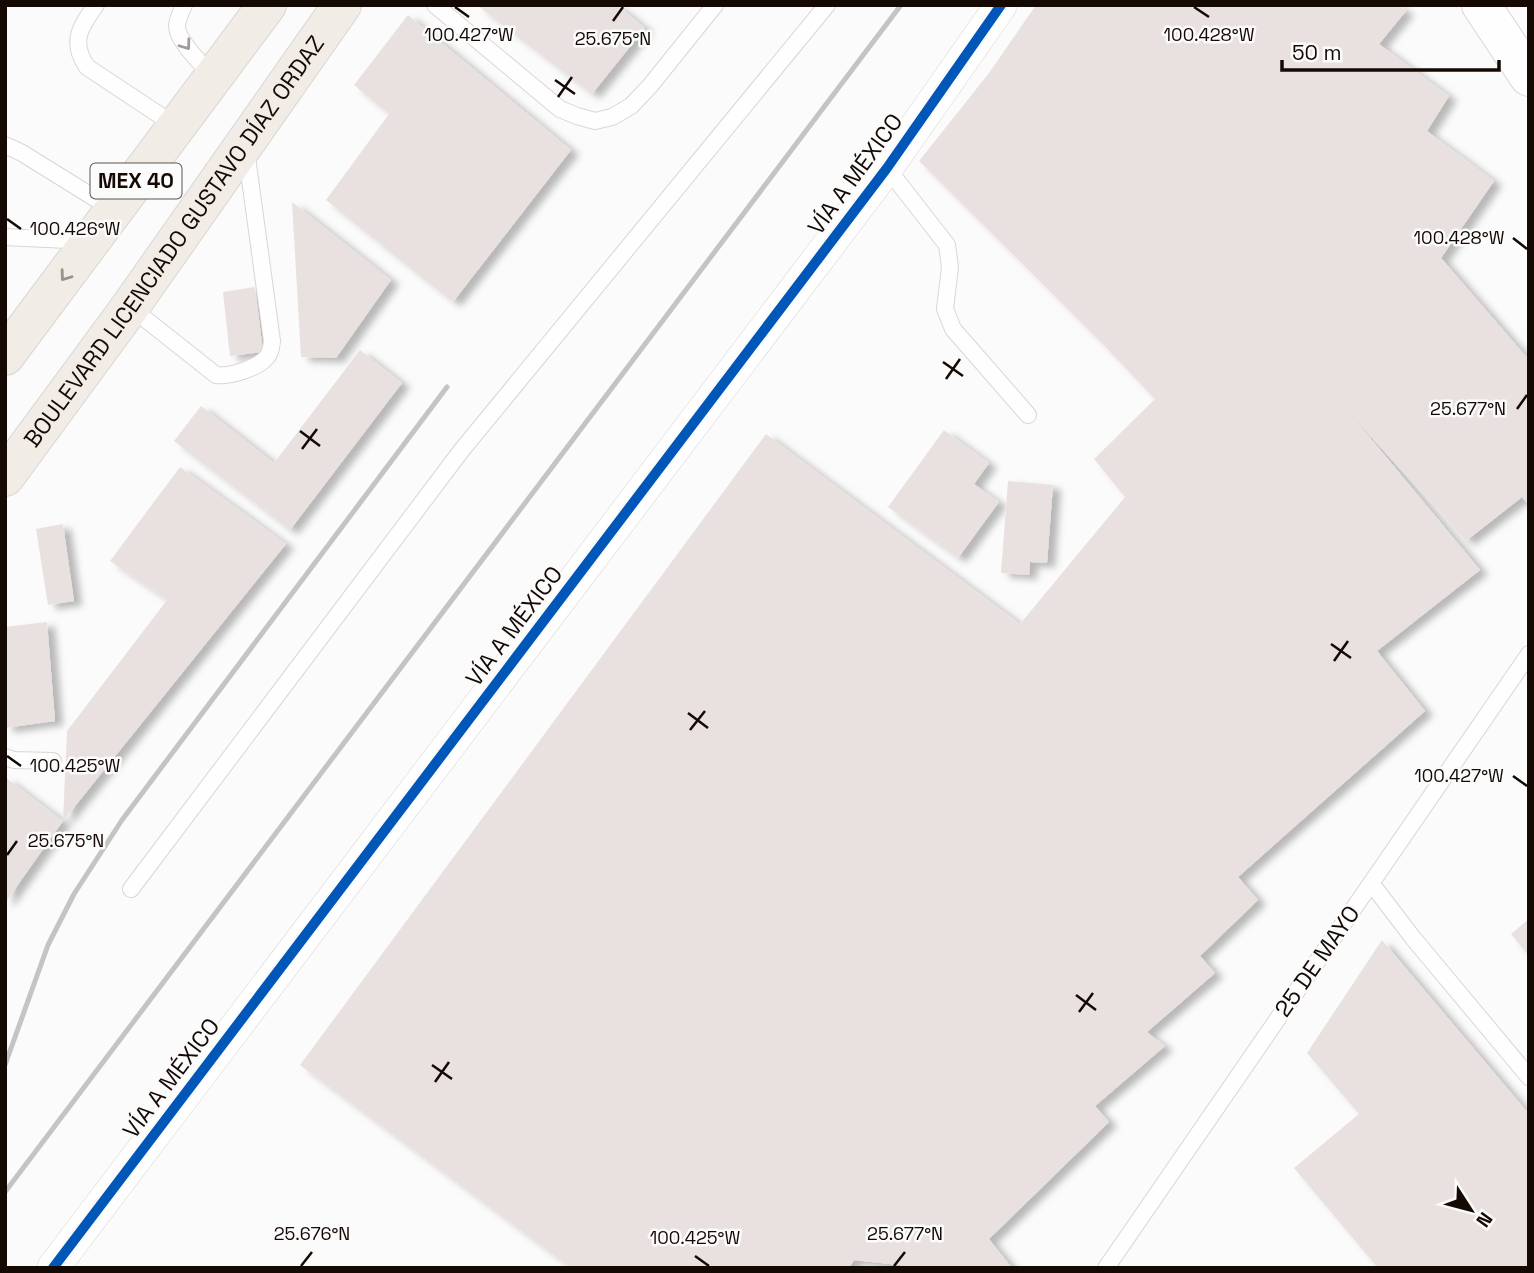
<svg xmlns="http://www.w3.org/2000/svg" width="1534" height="1273" font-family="'Space Grotesk',sans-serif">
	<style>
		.building { fill: #e9e1df; filter: url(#shadow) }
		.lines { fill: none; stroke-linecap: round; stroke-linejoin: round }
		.lane-casing { stroke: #dcd5d2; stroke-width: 18 }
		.street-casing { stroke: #dcd5d2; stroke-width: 33 }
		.secondary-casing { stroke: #dcd5d2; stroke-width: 40 }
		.primary-casing { stroke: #d8d6d5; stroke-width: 40 }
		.lane { stroke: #fefefe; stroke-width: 16 }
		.street { stroke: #fefefe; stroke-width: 32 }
		.secondary { stroke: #fefefe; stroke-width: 38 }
		.primary { stroke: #f1ece6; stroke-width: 38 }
		.rail { stroke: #c5c4c4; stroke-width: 5 }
		.cycleway-casing { stroke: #fbfbfb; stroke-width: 15 }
		.cycleway { stroke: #0057b8; stroke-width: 10 }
		.oneway { stroke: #a19c9a }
		.oneway2 { stroke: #99918c }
		.ticks { fill: none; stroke: #150904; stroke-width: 2.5 }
		.labels { text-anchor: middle; stroke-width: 5; stroke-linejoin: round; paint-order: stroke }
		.shield { fill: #fbfbfb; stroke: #5a524e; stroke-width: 2 }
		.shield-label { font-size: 21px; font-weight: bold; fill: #150904 }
		.street-label { font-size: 23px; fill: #150904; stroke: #fbfbfb }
		.ticks-label { font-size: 18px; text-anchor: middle; fill: #150904; stroke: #fbfbfb; stroke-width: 5; stroke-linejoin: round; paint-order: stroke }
	</style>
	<defs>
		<filter id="shadow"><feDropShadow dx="8" dy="4.5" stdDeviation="3.5" flood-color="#0004"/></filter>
	</defs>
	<rect width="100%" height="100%" fill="#fbfbfb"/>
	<path class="building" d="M477 5H617L645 28 592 94Z
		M1036 5H1398L1406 11 1379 44 1449 96 1427 131 1494 181 1441 258 1529 360V505L1522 497 1466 541 1352 416 1480 570 1377 651 1425 711 1238 877 1258 900 1200 956 1215 973 1147 1032 1165 1046 1095 1106 1109 1122 989 1239 1012 1268H909V1266L854 1260 849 1268H571L300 1065 766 434 1020 624 1125 497 1094 459 1155 399 1098 339 919 161 989 73Z
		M408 15 571 150 453 302 326 200 389 114 354 85Z
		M292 202 391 280 336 358 301 357Z
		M255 287 263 352 230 356 223 292Z
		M360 350 402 383 290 530 174 441 201 406 274 463Z
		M944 430 989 463 974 484 999 502 958 558 888 507Z
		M180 467 286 544 63 821 5 903V777L63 821 67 731 167 600 110 561Z
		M1008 481 1053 485 1047 563 1030 562 1029 575 1001 573Z
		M63 524 74 601 48 605 36 529Z
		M47 622 55 721 5 728V627Z
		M1529 919V956L1511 934Z
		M1382 940 1529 1114V1268H1378L1294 1168 1359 1114 1307 1053Z"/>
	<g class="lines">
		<defs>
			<path id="lane" d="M96 5C80 27 70 42 87 67L176 126
				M184 5C181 12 177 19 177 27 178 42 203 65 213 77
				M435 5 560 109 577 116 595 121 612 117 631 106 650 86 715 5
				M5 145 22 153 114 210
				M887 168 947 245 950 267 945 309 953 329 1028 415
				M5 237 88 241
				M130 307 216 375C229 377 258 368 266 358 271 353 271 348 272 341L246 150
				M5 757 14 760 53 761
				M1371 883 1413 938 1529 1077
				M131 889 461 451 827 5
				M1106 1268 1529 654"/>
			<path id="street" d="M53 1268 887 168 1001 5"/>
			<path id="secondary" d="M1481 5 1529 77"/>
			<g id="primary">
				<path d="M5 356 267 5"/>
				<path id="s1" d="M5 477 130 307 342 5"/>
			</g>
		</defs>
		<use href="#lane" class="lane-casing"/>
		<use href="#street" class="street-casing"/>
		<use href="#secondary" class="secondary-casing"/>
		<use href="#primary" class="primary-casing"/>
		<use href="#lane" class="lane"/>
		<use href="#street" class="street"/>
		<use href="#secondary" class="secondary"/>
		<use href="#primary" class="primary"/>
		<path class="rail" d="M5 1065 48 945 74 894 122 820 447 387
			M5 1192 901 5"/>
		<defs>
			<path id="cycleway" d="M53 1268 887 168 1001 5"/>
		</defs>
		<use href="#cycleway" class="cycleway-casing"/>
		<use href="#cycleway" class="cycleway"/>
	</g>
	<defs><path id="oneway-chevron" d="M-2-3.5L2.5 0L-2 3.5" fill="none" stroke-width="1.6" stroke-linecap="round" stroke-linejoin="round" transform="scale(1.75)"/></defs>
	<use class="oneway" href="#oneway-chevron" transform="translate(186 45) rotate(54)"/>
	<use class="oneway2" href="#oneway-chevron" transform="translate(65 276) rotate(126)"/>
	<path class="ticks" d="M455 7 469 17M1194 7 1209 17M613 21 623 7M555 80 575 94M558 97 572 77M7 219 21 229M1513 238 1527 249M943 362 963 376M946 379 960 359M1517 409 1527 395M300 431 320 446M302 449 317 429M1331 644 1351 658M1334 661 1348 641M688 713 708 728M690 730 705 711M7 756 21 766M1513 776 1527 786M7 855 17 841M1076 995 1096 1010M1079 1012 1093 993M432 1065 452 1079M435 1082 449 1062M695 1256 709 1266M301 1266 312 1252M894 1266 905 1252"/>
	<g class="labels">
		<rect class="shield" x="90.5" y="163.5" width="91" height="35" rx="5"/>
		<g class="shield-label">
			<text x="136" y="188">MEX 40</text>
		</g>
		<g class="street-label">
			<text transform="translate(855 174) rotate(-54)" y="8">VÍA A MÉXICO</text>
			<text dy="8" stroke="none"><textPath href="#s1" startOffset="290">BOULEVARD LICENCIADO GUSTAVO DÍAZ ORDAZ</textPath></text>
			<text transform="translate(514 626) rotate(-53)" y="8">VÍA A MÉXICO</text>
			<text transform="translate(1317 961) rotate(-55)" y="8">25 DE MAYO</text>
			<text transform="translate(171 1078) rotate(-53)" y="8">VÍA A MÉXICO</text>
		</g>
	</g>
	<g class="ticks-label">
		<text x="1209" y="41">100.428°W</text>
		<text x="469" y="41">100.427°W</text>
		<text x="613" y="45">25.675°N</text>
		<text x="75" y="235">100.426°W</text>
		<text x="1459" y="244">100.428°W</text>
		<text x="1468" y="415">25.677°N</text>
		<text x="75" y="772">100.425°W</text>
		<text x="1459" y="782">100.427°W</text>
		<text x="66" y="847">25.675°N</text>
		<text x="312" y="1240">25.676°N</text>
		<text x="905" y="1240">25.677°N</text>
		<text x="695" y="1244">100.425°W</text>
	</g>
	<rect width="1534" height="1273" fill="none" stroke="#150904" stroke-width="14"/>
	<g transform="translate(1471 1210) rotate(126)" stroke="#fbfbfb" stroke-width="5" paint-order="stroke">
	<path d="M0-5L12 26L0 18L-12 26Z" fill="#150904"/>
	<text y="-10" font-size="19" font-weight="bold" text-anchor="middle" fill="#150904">N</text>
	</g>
	<path d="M1282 60v10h217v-10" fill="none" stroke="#150904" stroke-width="3.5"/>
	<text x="1292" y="60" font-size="21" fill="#150904" stroke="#fbfbfb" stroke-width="5" paint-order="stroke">50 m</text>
</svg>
